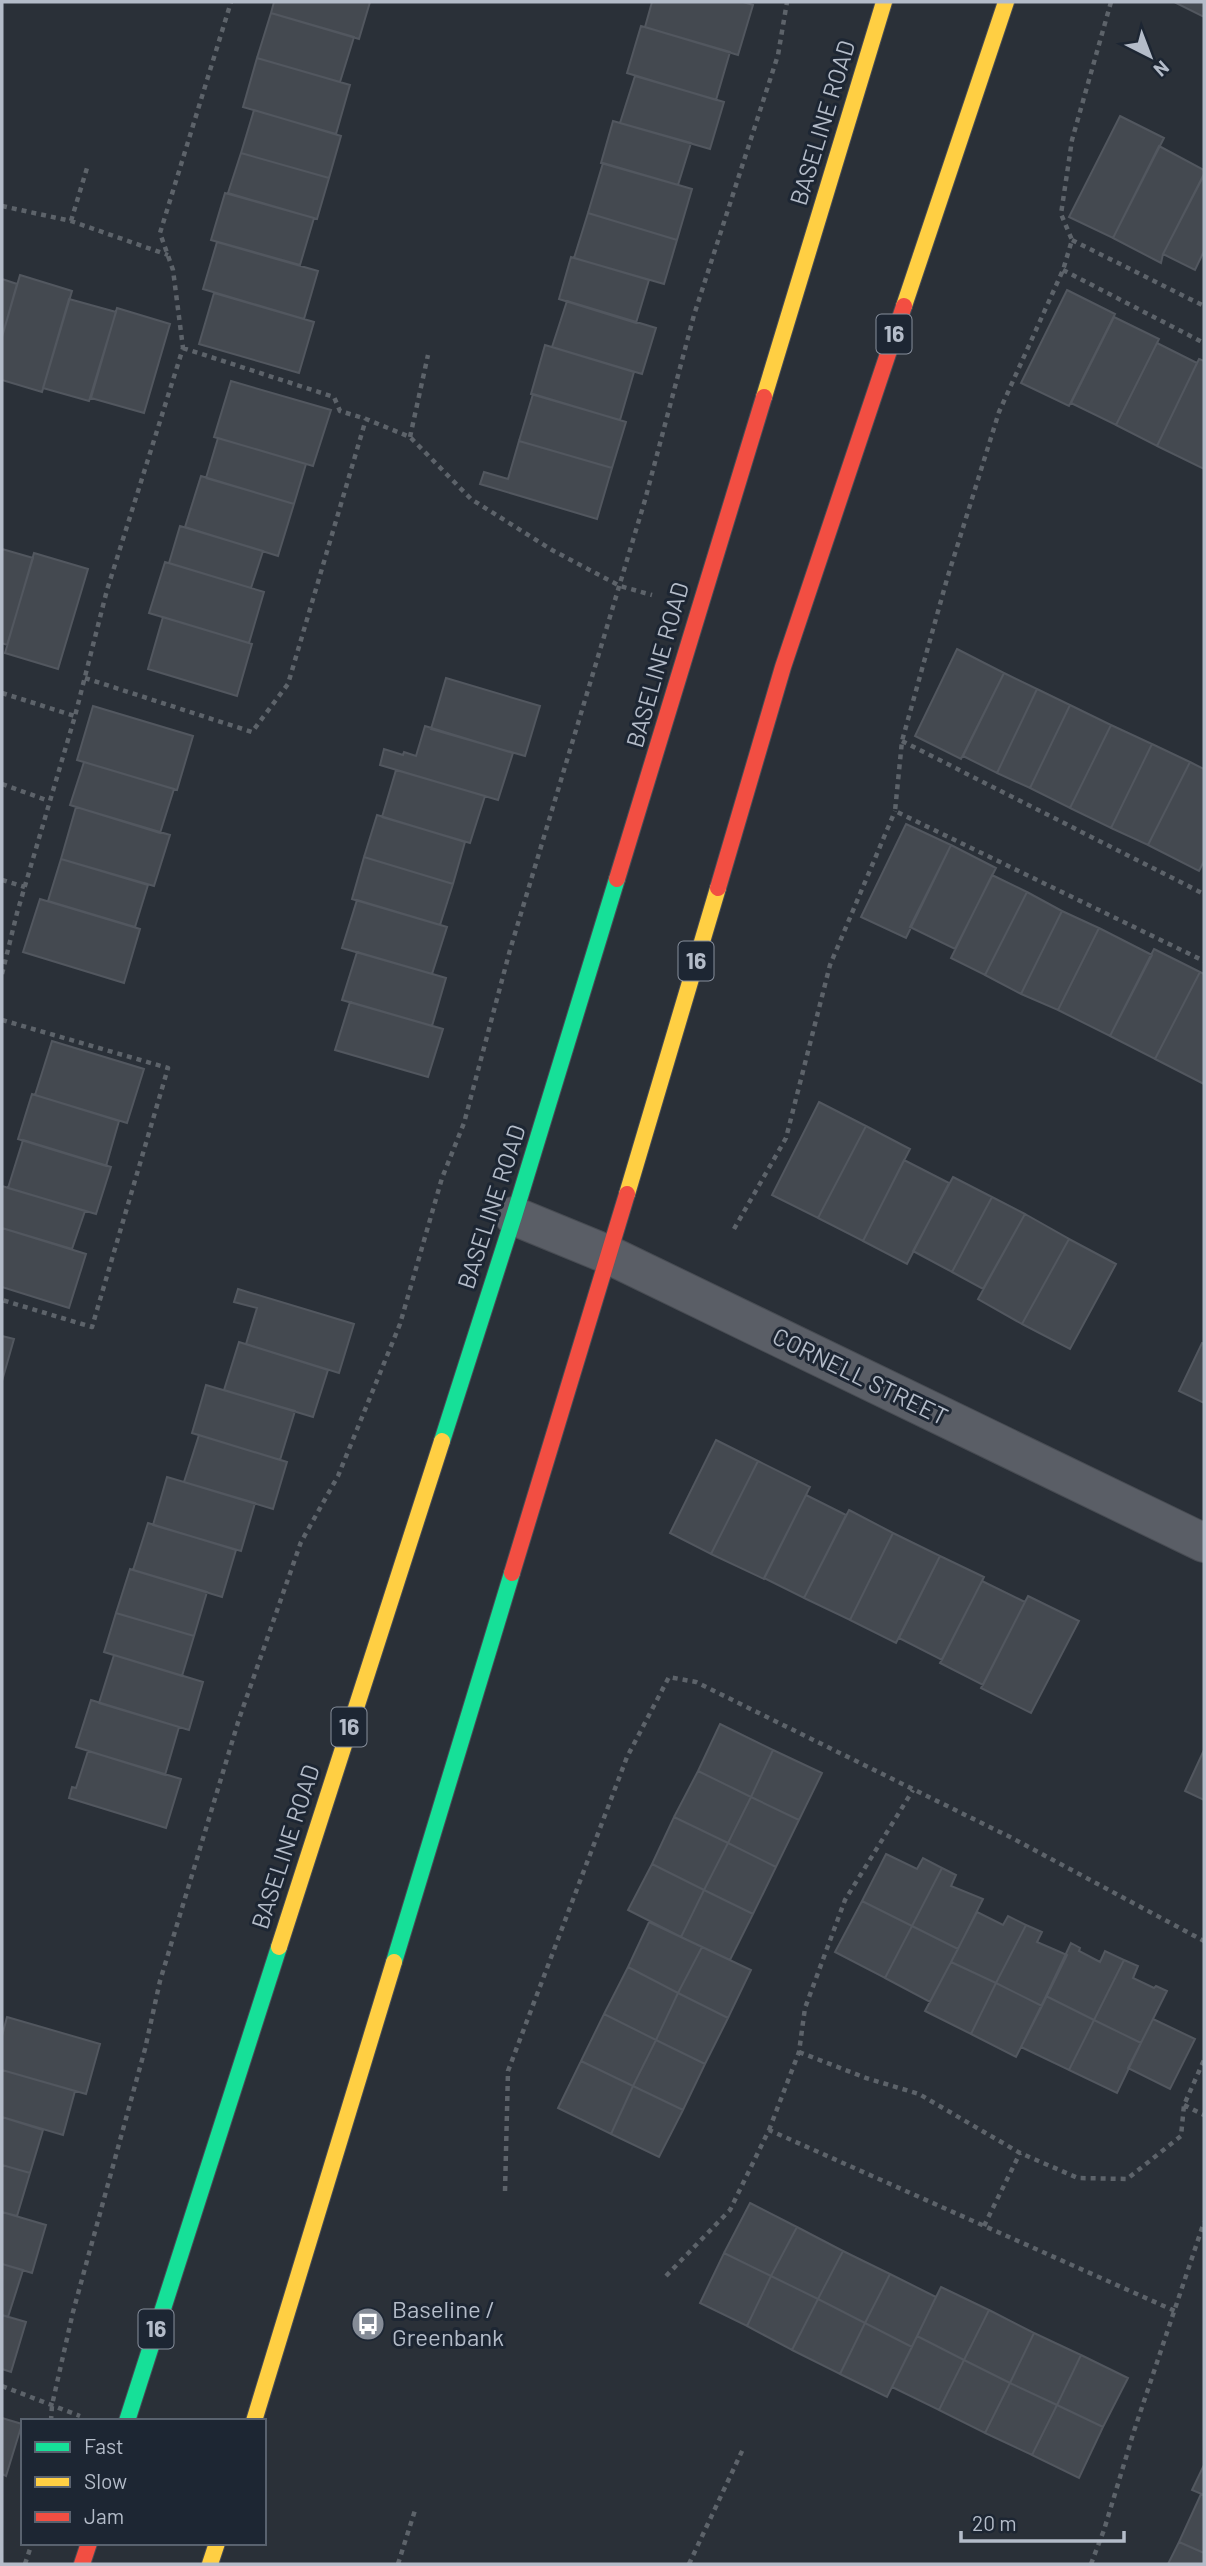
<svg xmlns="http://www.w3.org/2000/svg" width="1206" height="2566" font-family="Barlow,sans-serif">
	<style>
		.building { fill: #444950; stroke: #52575f; stroke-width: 2 }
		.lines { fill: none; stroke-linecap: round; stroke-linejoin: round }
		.street-casing { stroke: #484c53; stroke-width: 40 }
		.fast-casing { stroke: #484c55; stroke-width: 18 }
		.slow-casing { stroke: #484c55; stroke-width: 18 }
		.jam-casing { stroke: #484c55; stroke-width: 18 }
		.path { stroke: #5d636a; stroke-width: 4.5; stroke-dasharray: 5 5; stroke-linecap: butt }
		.street { stroke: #5a5e66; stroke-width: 38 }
		.fast { stroke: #16e098; stroke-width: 16 }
		.slow { stroke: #ffcf43; stroke-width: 16 }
		.jam { stroke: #f24e42; stroke-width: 16 }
		.labels { text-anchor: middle; stroke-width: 6; stroke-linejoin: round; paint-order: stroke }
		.shield { fill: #1d2633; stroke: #878f9c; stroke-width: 2 }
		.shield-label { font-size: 23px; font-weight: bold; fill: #b4bcc9 }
		.street-label { font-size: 24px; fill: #b4bcc9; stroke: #1d2633 }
		.poi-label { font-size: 24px; fill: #b4bcc9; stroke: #1d2633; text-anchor: start }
	</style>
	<rect width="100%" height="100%" fill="#2a3038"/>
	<path class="building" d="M274 2H370L359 39 271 13Z
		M652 2H743L753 5 738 55 645 27Z
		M1177 2H1204V17L1176 3Z
		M271 13 354 37 340 82 257 58Z
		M641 26 730 52 716 100 627 73Z
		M257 58 350 85 336 134 243 107Z
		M635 76 724 102 710 149 620 123Z
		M254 110 341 136 329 178 241 153Z
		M1120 116 1164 138 1113 238 1069 217Z
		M613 121 691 143 678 185 601 163Z
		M1159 146 1204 170V174L1163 254 1161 263 1113 238Z
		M241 153 329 178 317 219 228 193Z
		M603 163 692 189 677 240 588 213Z
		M1204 175V251L1195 270 1163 254Z
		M225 193 314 218 300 265 211 240Z
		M588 213 677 240 664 284 574 258Z
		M217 242 318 271 304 319 203 289Z
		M571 257 649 280 636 323 559 299Z
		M20 275 72 291 42 392 2 380V337Z
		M2 279 17 284 2 337Z
		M1067 290 1115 314 1069 406 1021 383Z
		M214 293 314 322 299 373 199 344Z
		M69 299 116 312 89 401 43 388Z
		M567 301 656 328 642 374 552 347Z
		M117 308 170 324 144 413 91 398Z
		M1114 317 1159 339 1116 425 1071 403Z
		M1157 343 1197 363 1157 446 1116 425Z
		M545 345 634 372 620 420 531 394Z
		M1199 359 1204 361V469L1157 446Z
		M231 381 331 410 313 466 214 437Z
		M533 394 626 422 612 468 519 441Z
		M218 438 306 464 294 504 206 478Z
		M519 441 612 468 597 519 480 484 484 472 508 479Z
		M201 476 294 504 278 556 185 527Z
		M180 526 263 551 251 588 169 563Z
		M2 549 33 558 7 645 2 643Z
		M34 553 88 569 58 669 5 653Z
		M165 562 264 592 249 643 149 613Z
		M163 617 252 644 237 696 148 669Z
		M957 649 1004 673 961 759 915 736Z
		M1004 673 1037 689 997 773 963 756Z
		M446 678 540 706 525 756 431 729Z
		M1037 689 1070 705 1030 788 997 773Z
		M1070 705 1111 725 1070 808 1030 788Z
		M93 706 193 736 177 790 77 760Z
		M1111 725 1152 744 1111 828 1070 808Z
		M425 726 513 753 498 800 380 765 384 749 403 755 404 752 416 756Z
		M1152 744 1190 762 1148 845 1111 828Z
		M84 762 174 789 160 833 70 805Z
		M1190 762 1204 769V861L1199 871 1148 845Z
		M396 770 485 796 470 843 382 817Z
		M76 807 170 835 154 886 61 859Z
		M377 815 465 842 453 884 364 857Z
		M906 824 951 845 906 938 861 917Z
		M951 845 996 868 955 949 910 927Z
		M364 857 453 884 440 925 352 899Z
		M61 859 148 885 135 927 48 901Z
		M992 875 1027 892 985 975 951 958Z
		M1027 892 1062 911 1021 994 985 975Z
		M40 899 140 929 124 983 23 952Z
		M357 900 447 927 432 974 342 948Z
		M1062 911 1099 928 1058 1010 1021 994Z
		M1099 928 1152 955 1110 1036 1058 1010Z
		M1154 949 1200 972 1155 1059 1110 1036Z
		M357 952 446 978 432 1026 342 1000Z
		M1200 972 1204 974V1084L1155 1059Z
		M350 1002 443 1029 428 1077 335 1050Z
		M52 1041 144 1069 127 1123 35 1095Z
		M32 1094 119 1121 106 1166 18 1139Z
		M819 1102 866 1126 818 1218 772 1195Z
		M866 1126 910 1149 863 1241 818 1218Z
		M23 1140 111 1167 96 1214 8 1188Z
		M904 1160 949 1183 907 1264 863 1241Z
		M953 1177 992 1197 952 1272 913 1251Z
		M2 1186 85 1211 72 1249 2 1228Z
		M992 1197 1025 1214 983 1289 952 1272Z
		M1025 1214 1069 1239 1022 1324 978 1299Z
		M2 1228 86 1254 69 1308 2 1287Z
		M1069 1239 1116 1264 1070 1349 1022 1324Z
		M238 1289 354 1324 339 1373 246 1344 257 1308 234 1302Z
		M2 1336 14 1339 2 1381Z
		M239 1342 328 1370 313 1417 224 1390Z
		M1202 1343 1204 1344V1403L1179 1391Z
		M206 1385 295 1411 280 1460 192 1433Z
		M199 1435 287 1462 273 1509 184 1482Z
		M716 1440 758 1461 711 1554 670 1533Z
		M758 1461 810 1487 764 1579 711 1554Z
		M167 1477 255 1503 241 1551 153 1525Z
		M806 1495 846 1515 804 1598 764 1578Z
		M849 1510 893 1533 850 1620 804 1598Z
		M148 1523 236 1550 222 1597 133 1570Z
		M893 1533 940 1556 896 1643 850 1620Z
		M940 1556 984 1577 942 1660 899 1638Z
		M130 1569 207 1592 194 1636 116 1613Z
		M982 1581 1025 1602 983 1685 940 1663Z
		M1028 1596 1079 1621 1031 1713 981 1688Z
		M116 1613 194 1636 182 1676 104 1652Z
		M114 1655 203 1682 189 1730 99 1703Z
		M91 1700 179 1727 165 1775 76 1747Z
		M720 1724 773 1750 751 1797 698 1771Z
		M773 1750 822 1773 799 1820 751 1797Z
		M1204 1750V1800L1185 1791Z
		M88 1751 181 1779 166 1828 69 1798 72 1787 76 1788Z
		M698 1771 751 1797 728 1843 674 1817Z
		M751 1797 799 1820 776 1867 728 1843Z
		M674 1817 728 1843 704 1890 652 1864Z
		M728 1843 776 1867 753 1914 704 1890Z
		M886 1854 917 1869 923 1858 942 1868 912 1926 862 1901Z
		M652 1864 704 1890 681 1937 628 1910Z
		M942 1868 956 1875 951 1886 983 1899 958 1949 912 1926Z
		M704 1890 753 1914 730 1960 681 1937Z
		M862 1901 912 1926 885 1978 835 1952Z
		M977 1912 1003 1925 1008 1916 1026 1925 996 1983 951 1962Z
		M649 1922 702 1947 678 1993 628 1967Z
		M1026 1925 1042 1932 1037 1942 1067 1955 1042 2006 996 1983Z
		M912 1926 958 1949 930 2002 885 1978Z
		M1071 1943 1080 1948 1079 1951 1100 1962 1105 1951 1124 1960 1094 2020 1046 1996Z
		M702 1947 751 1970 728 2018 678 1993Z
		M1124 1960 1138 1966 1133 1978 1154 1988 1156 1986 1167 1991 1141 2043 1094 2020Z
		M951 1962 996 1983 971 2034 925 2011Z
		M628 1967 678 1993 656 2040 604 2014Z
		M996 1983 1042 2006 1016 2057 971 2034Z
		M678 1993 728 2018 705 2064 656 2040Z
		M1046 1996 1094 2020 1069 2070 1021 2047Z
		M604 2014 656 2040 633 2086 581 2061Z
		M7 2017 100 2044 86 2094 2 2070V2036Z
		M1153 2019 1195 2039 1170 2089 1128 2068Z
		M1094 2020 1141 2043 1117 2093 1069 2070Z
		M656 2040 705 2064 683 2110 633 2086Z
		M581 2061 633 2086 611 2134 558 2108Z
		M2 2070 75 2091 63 2135 2 2117Z
		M633 2086 683 2110 659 2157 611 2134Z
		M2 2117 43 2130 30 2173 2 2165Z
		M2 2165 30 2173 17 2216 2 2212Z
		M750 2203 797 2227 771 2276 724 2253Z
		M2 2212 46 2225 32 2273 2 2264Z
		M797 2227 843 2251 818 2299 771 2276Z
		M843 2251 890 2274 865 2323 818 2299Z
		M724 2253 771 2276 747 2326 700 2303Z
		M2 2264 23 2270 8 2317 2 2315Z
		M890 2274 936 2297 912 2347 865 2323Z
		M771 2276 818 2299 792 2350 747 2326Z
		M941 2287 989 2310 964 2360 917 2336Z
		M818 2299 865 2323 840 2374 792 2350Z
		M989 2310 1034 2333 1010 2383 964 2360Z
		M2 2315 26 2322 11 2372 2 2369Z
		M865 2323 912 2347 887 2397 840 2374Z
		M1034 2333 1081 2355 1057 2405 1010 2383Z
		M917 2336 964 2360 939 2410 892 2387Z
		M1081 2355 1128 2378 1103 2427 1057 2405Z
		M964 2360 1010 2383 985 2433 939 2410Z
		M1010 2383 1057 2405 1032 2455 985 2433Z
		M1057 2405 1103 2427 1079 2478 1032 2455Z
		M2 2418 22 2424 6 2476 2 2474Z
		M1204 2465V2495L1192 2490Z
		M1201 2494 1204 2495V2553L1179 2542Z
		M1179 2542 1204 2553V2564H1168Z"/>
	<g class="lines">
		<defs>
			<path id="street" d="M514 1216 609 1255 1204 1543"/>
			<path id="fast" d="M442 1441 514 1216 617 879
				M394 1962 512 1573
				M127 2421 279 1947"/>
			<path id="slow" d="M904 306 1006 2
				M764 397 884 2
				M627 1194 718 888
				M279 1947 442 1441
				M254 2421 394 1962
				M210 2564 217 2543"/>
			<path id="jam" d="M617 879 764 397
				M718 888 783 667 904 306
				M512 1573 627 1194
				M82 2564 89 2543"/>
		</defs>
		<use href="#street" class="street-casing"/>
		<use href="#fast" class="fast-casing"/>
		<use href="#slow" class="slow-casing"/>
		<use href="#jam" class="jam-casing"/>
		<path class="path" d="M1111 2 1072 140 1061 214 1072 240 1063 270 999 412 947 579 902 741 895 811 1204 961
			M2 206 71 221 168 255
			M71 221 87 168
			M1072 240 1204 306
			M1063 270 1204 343
			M183 348 334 397 340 411 366 419 410 437 471 499 552 550 620 586 652 595
			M410 437 428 355
			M85 678 252 732 288 684 366 419
			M2 693 75 716
			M902 741 1204 894
			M2 784 49 801
			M2 880 25 887
			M2 974 17 913 75 716 107 590 183 348 173 270 160 233 231 2
			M2 1020 168 1068 92 1327 2 1300
			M734 1229 786 1138 830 965 895 811
			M799 2052 866 2078 919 2094 1020 2153 1078 2178 1127 2179 1181 2136 1184 2105 1204 2060
			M1184 2105 1204 2115
			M769 2130 799 2052 805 2008 845 1900 913 1790
			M505 2191 508 2071 627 1757 669 1677 696 1682 1012 1838 1204 1941
			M984 2226 1020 2153
			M666 2276 730 2210 769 2130 1175 2311
			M2 2386 80 2416
			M51 2421 52 2405 73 2312 145 2049 160 1981 239 1719 301 1542 338 1476 400 1324 442 1178 464 1123 510 950 645 500 694 315 778 55 787 2
			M25 2564 32 2543
			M398 2564 416 2507
			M689 2564 743 2449
			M1091 2564 1104 2530 1134 2431 1204 2222"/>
		<use href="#street" class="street"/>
		<use href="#fast" class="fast"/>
		<use href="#slow" class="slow"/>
		<use href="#jam" class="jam"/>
	</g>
	<defs>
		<symbol id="bus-disc" viewBox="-11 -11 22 22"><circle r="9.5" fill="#848b96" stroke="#1d2633"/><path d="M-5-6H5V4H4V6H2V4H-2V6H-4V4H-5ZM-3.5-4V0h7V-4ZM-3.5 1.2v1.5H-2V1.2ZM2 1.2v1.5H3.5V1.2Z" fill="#fff"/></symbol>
	</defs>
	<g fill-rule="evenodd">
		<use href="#bus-disc" x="349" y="2305" width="38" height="38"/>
	</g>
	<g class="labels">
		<g class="shield">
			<rect x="876.5" y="314.5" width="35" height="39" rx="5"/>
			<rect x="678.5" y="941.5" width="35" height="39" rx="5"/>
			<rect x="331.5" y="1707.5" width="35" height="39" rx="5"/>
			<rect x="138.5" y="2309.5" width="35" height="39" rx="5"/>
		</g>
		<g class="shield-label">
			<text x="894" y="342">16</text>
			<text x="696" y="969">16</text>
			<text x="349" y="1735">16</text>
			<text x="156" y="2337">16</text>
		</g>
		<g class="street-label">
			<text transform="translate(823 123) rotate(-73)" y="8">BASELINE ROAD</text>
			<text transform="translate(658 665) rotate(-74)" y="8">BASELINE ROAD</text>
			<text transform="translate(492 1207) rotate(-72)" y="8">BASELINE ROAD</text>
			<text transform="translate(860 1377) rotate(26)" y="8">CORNELL STREET</text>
			<text transform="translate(286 1847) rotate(-72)" y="8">BASELINE ROAD</text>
		</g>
		<g class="poi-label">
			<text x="392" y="2318">Baseline /<tspan x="392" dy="28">Greenbank</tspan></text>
		</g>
	</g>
	<rect width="1206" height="2566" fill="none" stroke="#b4bcc9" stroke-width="7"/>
	<rect x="21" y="2419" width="245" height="126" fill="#1d2633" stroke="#59626f" stroke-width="2"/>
	<rect x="35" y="2442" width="35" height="10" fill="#16e098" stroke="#59626f" stroke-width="2"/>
	<text x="84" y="2454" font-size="21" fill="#b4bcc9">Fast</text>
	<rect x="35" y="2477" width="35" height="10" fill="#ffcf43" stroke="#59626f" stroke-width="2"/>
	<text x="84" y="2489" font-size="21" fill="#b4bcc9">Slow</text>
	<rect x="35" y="2512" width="35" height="10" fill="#f24e42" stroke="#59626f" stroke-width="2"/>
	<text x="84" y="2524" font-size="21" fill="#b4bcc9">Jam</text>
	<g transform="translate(1150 56) rotate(138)" stroke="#1d2633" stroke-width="5" paint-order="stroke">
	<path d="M0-5L12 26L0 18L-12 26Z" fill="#b4bcc9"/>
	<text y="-10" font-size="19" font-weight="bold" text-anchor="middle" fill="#b4bcc9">N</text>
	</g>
	<path d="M961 2531v10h163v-10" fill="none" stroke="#b4bcc9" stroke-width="3.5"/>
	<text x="972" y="2531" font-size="21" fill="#b4bcc9" stroke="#1d2633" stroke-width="5" paint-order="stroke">20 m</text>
</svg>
